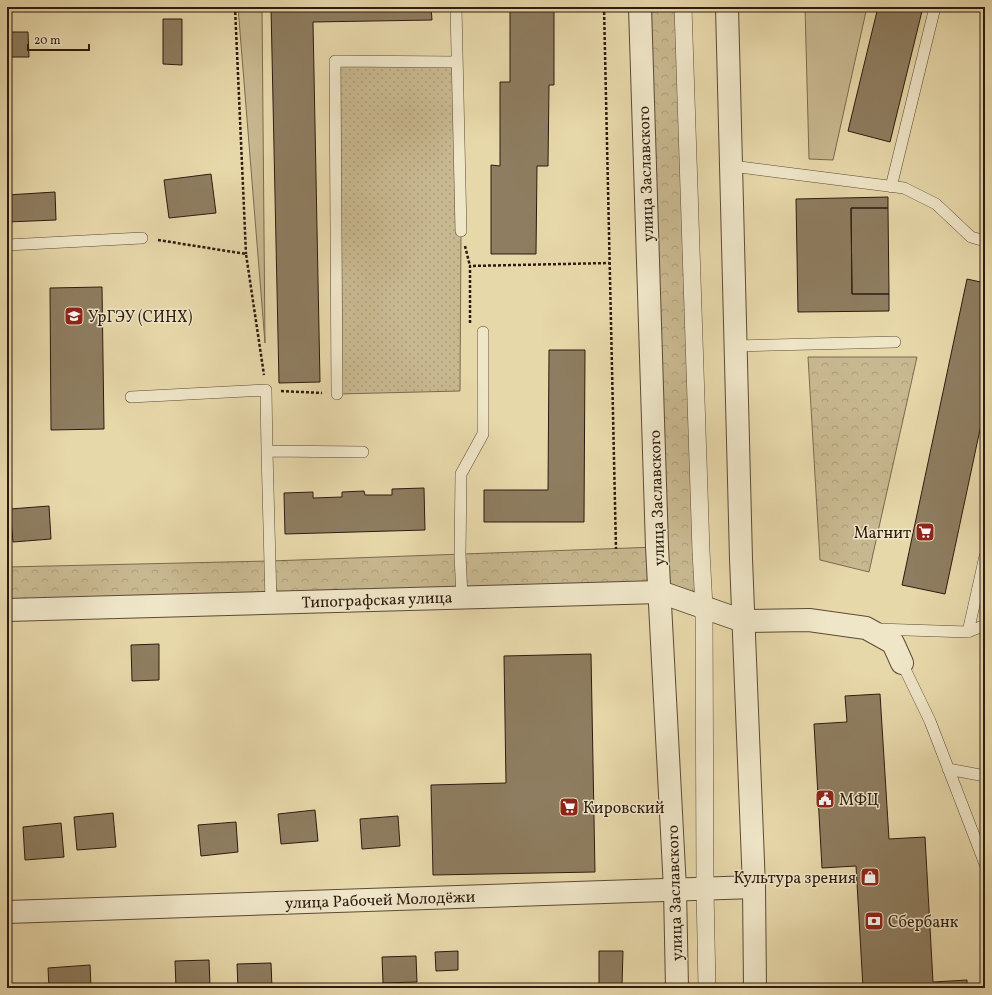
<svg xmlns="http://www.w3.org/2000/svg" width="992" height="995" font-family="Vollkorn,serif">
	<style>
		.grass { fill: #c8b890; stroke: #7b6a50 }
		.forest { fill: url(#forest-crowns); stroke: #7b6a50 }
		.park { fill: url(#park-dots); stroke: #7b6a50 }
		.building { fill: #8e7d60; stroke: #2e1b10 }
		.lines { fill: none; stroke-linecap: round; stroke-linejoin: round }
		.service-casing { stroke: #5c4a36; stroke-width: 12 }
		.pedestrian-casing { stroke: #5c4a36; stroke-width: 18 }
		.minor-casing { stroke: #5c4a36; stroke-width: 24 }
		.tertiary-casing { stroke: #5c4a36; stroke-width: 24 }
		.path { stroke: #2e1b10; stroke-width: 2.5; stroke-dasharray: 3 2; stroke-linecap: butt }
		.service { stroke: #efe6c8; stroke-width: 11 }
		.pedestrian { stroke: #efe6c8; stroke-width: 17 }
		.minor { stroke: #efe6c8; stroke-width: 22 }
		.tertiary { stroke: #efe6c8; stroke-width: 22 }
		.labels { text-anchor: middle; stroke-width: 3; stroke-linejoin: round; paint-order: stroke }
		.street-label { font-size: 16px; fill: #2e1b10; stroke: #efe6c8 }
		.poi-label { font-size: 16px; fill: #2e1b10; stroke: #efe6c8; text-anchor: start }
	</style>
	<defs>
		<pattern id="forest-crowns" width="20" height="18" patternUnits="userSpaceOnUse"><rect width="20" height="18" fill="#c8b890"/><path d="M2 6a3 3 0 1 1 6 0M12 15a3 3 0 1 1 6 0" fill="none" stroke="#ac9e7b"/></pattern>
		<pattern id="park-dots" width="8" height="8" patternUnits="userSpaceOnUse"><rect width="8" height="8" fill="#c8b890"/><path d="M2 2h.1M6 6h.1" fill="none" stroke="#ac9e7b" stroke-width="1.8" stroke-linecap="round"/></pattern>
	</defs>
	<rect width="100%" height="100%" fill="#e7d8aa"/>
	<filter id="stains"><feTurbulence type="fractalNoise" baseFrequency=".005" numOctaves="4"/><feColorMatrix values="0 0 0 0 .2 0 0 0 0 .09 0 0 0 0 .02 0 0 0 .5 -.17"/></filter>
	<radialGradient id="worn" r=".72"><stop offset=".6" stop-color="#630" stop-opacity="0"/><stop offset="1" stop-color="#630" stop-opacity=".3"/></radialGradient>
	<path class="grass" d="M238 7H262L265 343Z
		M805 7H867L833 160 809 159Z"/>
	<path class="forest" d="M640 7H683L703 591 7 610V567L270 561 657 547Z
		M808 357H917L869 572 820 560Z"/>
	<path class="park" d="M335 61 457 62 461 231 460 391 337 394Z"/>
	<path class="building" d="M271 7H431L432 20 313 22 320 382 279 383Z
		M510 7H554V85H549L548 166H537L536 254H491V165L500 166V82H510Z
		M878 7H923L890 142 848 131Z
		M163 19H182V65L163 64Z
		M7 32H28L29 57H7Z
		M211 174 216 213 169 218 164 180Z
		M55 192 56 220 7 222V195Z
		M888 197V208H851L852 294H889V311L798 312 796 199Z
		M851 208H888L889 294H852Z
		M967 279 985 283V406L945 594 902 585Z
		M102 287 104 429 51 430 50 288Z
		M549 350H585L584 522H484V490H548Z
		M424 488 425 530 285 534 284 493 313 492V498L342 497V492L364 491 365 495H392V489Z
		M49 506 51 539 13 542 10 509Z
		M159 644V680L132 681 131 645Z
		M591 654 595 872 433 875 431 785 506 783 504 656Z
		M880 694 889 839 925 837 933 982 967 980V988H863L856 866 822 868 814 724 847 722 845 696Z
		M315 810 318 841 281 844 278 814Z
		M113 813 116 847 77 850 74 817Z
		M398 816 400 846 362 849 360 819Z
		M236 822 238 852 201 856 198 825Z
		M61 823 64 857 25 860 23 827Z
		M458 951V970L436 971 435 952Z
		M599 951H623L622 985 599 984Z
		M416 956 417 982 383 983 382 957Z
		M209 960 210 986 176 987 175 961Z
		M271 963 272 988H238L237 964Z
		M90 965 91 988H49L48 968Z"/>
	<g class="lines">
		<defs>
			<path id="service" d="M456 7 461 231
				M732 166 904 188 936 204 971 237 985 241
				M891 187 935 7
				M7 245 142 238
				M736 346 895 342
				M337 394 335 61 457 62
				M131 397 266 390 267 451
				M462 597 460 555 461 474 483 434V332
				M271 602 267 451 363 452
				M877 629 968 632 985 625
				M968 632 985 556
				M902 663 930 721 985 864
				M948 769 985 776"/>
			<path id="pedestrian" d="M683 7 701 551 704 607 705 889 707 988"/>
			<path id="minor" d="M7 610 660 592 743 621 809 620 866 628 893 643 902 663
				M7 912 754 887"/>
			<path id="tertiary" d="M640 7 657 547 675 889 677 988
				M727 7 741 559 754 887 755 988"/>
		</defs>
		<use href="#service" class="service-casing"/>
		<use href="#pedestrian" class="pedestrian-casing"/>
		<use href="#minor" class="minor-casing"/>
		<use href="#tertiary" class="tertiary-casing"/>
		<path class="path" d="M235 7 246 254
			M604 7 616 549
			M158 240 246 254 264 375
			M465 246 470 266
			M470 323V266L609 263
			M281 391 322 393"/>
		<use href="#service" class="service"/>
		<use href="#pedestrian" class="pedestrian"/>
		<use href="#minor" class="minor"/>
		<use href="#tertiary" class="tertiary"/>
	</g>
	<defs>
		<symbol id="university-square" viewBox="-11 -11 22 22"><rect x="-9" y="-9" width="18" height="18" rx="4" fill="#8f2418" stroke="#efe6c8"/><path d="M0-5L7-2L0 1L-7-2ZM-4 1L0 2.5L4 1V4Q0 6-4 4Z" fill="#fff"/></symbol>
		<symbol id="supermarket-square" viewBox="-11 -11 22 22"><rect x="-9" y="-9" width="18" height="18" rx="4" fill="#8f2418" stroke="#efe6c8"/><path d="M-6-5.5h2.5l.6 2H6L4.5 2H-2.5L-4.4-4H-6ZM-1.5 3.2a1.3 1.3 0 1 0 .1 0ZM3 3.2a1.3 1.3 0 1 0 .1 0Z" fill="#fff"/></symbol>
		<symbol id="civic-square" viewBox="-11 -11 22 22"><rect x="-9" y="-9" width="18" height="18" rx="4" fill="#8f2418" stroke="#efe6c8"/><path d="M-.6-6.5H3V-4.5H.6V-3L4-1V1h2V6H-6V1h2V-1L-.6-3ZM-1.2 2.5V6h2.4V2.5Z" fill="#fff"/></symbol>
		<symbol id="shop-square" viewBox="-11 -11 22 22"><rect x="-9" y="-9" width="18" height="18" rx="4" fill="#8f2418" stroke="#efe6c8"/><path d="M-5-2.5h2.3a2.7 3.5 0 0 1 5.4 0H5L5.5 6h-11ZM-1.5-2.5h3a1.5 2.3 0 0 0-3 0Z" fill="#fff"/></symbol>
		<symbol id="bank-square" viewBox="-11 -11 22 22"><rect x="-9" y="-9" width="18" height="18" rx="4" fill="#8f2418" stroke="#efe6c8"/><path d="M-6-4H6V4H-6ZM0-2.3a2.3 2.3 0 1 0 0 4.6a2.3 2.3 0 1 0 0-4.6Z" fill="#fff"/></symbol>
	</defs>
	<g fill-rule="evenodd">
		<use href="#university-square" x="63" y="305" width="22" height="22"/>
		<use href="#supermarket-square" x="914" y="521" width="22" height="22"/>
		<use href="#civic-square" x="814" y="788" width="22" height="22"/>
		<use href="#supermarket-square" x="558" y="796" width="22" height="22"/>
		<use href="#shop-square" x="859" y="866" width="22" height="22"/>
		<use href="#bank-square" x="863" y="910" width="22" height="22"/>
	</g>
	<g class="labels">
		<g class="street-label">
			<text transform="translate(645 174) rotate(-92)" y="6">улица Заславского</text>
			<text transform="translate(656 498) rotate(-92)" y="6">улица Заславского</text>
			<text transform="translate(377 599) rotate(-2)" y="6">Типографская улица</text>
			<text transform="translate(674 893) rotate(-92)" y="6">улица Заславского</text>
			<text transform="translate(380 899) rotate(-2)" y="6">улица Рабочей Молодёжи</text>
		</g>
		<g class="poi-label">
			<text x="88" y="322">УрГЭУ (СИНХ)</text>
			<text x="911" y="538" text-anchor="end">Магнит</text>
			<text x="839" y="805">МФЦ</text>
			<text x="583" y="813">Кировский</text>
			<text x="856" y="883" text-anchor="end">Культура зрения</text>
			<text x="888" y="927">Сбербанк</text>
		</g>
	</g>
	<rect width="992" height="995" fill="none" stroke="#e7d8aa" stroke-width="24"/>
	<rect x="8" y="8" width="976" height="979" fill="none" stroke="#2e1b10" stroke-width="2"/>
	<rect x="12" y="12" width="968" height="971" fill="none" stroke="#2e1b10"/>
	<path d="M28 44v6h61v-6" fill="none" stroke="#2e1b10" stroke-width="2"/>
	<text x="34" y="44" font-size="12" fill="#2e1b10" stroke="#efe6c8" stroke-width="3" paint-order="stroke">20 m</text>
	<rect width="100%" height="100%" filter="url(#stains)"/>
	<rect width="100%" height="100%" fill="url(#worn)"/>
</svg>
